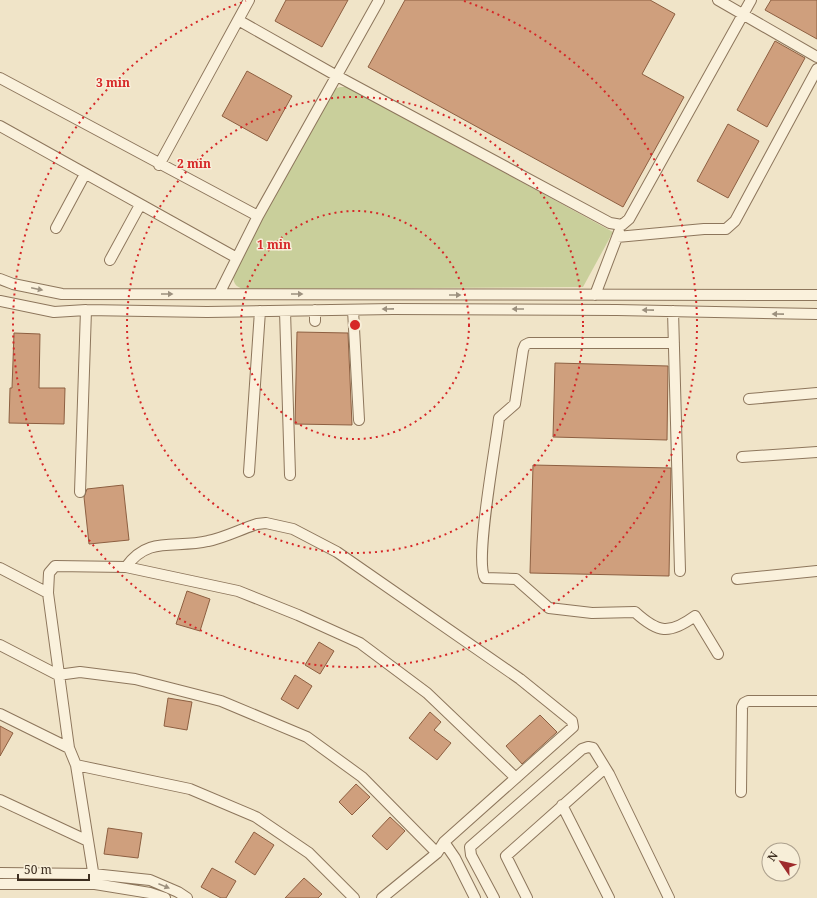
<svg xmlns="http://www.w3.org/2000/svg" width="817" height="898" font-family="'Noto Serif',serif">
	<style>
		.green { fill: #c9cf9b }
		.building { fill: #cf9f7d; stroke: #8d5f41 }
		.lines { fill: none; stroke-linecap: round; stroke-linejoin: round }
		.minor-casing { stroke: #8d765c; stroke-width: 12 }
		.minor { stroke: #faf1dc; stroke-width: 10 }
		.oneway { fill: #9c907e }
		.ring { fill: none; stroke: #d62828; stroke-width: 2; stroke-dasharray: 2 4 }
		.centre { fill: #d62828; stroke: #f7eed8; stroke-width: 2 }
		.ring-label { font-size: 12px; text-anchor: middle; font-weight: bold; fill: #d62828; stroke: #f7eed8; stroke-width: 3; stroke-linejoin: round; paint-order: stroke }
	</style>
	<rect width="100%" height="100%" fill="#f0e4c8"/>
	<path class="green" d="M340 87H347L613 232 583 287 244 289C235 287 233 283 233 273L334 89Z"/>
	<path class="building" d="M286 0H348L322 47 275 21Z
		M405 0H650L675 14 642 74 684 97 623 207 368 67Z
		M771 0H817V39L765 10Z
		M775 41 805 58 767 127 737 110Z
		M247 71 292 96 267 141 222 116Z
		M728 124 759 141 728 198 697 181Z
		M297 332 348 333 352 425 295 424Z
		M14 333 40 334 39 388H65L64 424 9 423 10 388H12Z
		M555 363 668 366 667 440 553 437Z
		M533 465 671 468 669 576 530 573Z
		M123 485 129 540 89 544 84 497 87 489Z
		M187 591 210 599 200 631 176 624Z
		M319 642 334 651 320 674 305 665Z
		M295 675 312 686 298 709 281 699Z
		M168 698 192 702 187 730 164 726Z
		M430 712 441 722 434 730 451 743 437 760 409 738Z
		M540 715 557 732 522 764 506 746Z
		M0 726 13 733 0 756Z
		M356 784 370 797 352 815 339 802Z
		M390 817 405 831 387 850 372 836Z
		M108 828 142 833 138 858 104 854Z
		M254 832 274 845 255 875 235 862Z
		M212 868 236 881 226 898H221L201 887Z
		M304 878 322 894 318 898H285Z"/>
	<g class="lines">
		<defs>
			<path id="minor" d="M718 0 817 57
				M238 20 337 76 610 223 622 225 629 219 751 0
				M0 78 258 216
				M0 126 237 258
				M159 165 249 0
				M56 228 85 174
				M617 237 704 229H726L735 221 817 69
				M110 260 140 205
				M0 279 13 284 62 294 817 295
				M219 294 258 216 379 0
				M595 295 619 232
				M0 301 54 312 86 310 207 312 393 309 617 310 817 314
				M315 310V321
				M353 310 359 420
				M285 311 290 475
				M673 311 680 571
				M674 343H529L525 345 523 350 515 404 499 418C496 445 474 562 485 578L516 579 549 608 592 613 635 612C658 633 669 635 695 616L718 654
				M749 399 817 393
				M742 457 817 452
				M249 472 260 311
				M80 492 86 310
				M126 567C148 535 176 549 208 541 224 538 241 529 257 524L266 523 293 529 337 552 520 679 572 721 573 727 444 842 437 853 382 898
				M0 568 48 593
				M737 579 817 571
				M0 645 58 675 80 672 135 679 221 701 307 737 362 777 437 853
				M0 714 69 748
				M76 765 190 789 256 817 309 853 354 898
				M741 792 742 707 744 703 748 701H817
				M0 800 88 841
				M562 805 609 898
				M444 842 455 858 475 898
				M0 873 93 874 150 880 178 892 187 898
				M0 884H95L150 893 165 898
				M95 884 76 765 69 748 48 593 49 573 55 566 126 567 238 591 298 615 360 643 427 693 516 778
				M494 898 471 855 470 847 582 749 588 747 593 748 609 774 669 898
				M527 898 506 856 605 768"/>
		</defs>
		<use href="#minor" class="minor-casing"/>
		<use href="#minor" class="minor"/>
	</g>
	<defs><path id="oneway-solid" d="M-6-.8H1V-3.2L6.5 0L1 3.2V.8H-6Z"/></defs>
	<g class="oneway">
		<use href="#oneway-solid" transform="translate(37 289) rotate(12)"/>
		<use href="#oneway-solid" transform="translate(167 294)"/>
		<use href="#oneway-solid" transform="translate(297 294)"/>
		<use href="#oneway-solid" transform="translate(455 295)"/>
		<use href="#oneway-solid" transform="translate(388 309) rotate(179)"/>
		<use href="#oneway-solid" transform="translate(518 309) rotate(-180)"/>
		<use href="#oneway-solid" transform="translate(648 310) rotate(-179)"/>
		<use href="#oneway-solid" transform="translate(778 314) rotate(-179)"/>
		<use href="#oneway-solid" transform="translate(164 886) rotate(22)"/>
	</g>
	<g class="ring">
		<circle cx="355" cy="325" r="114"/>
		<circle cx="355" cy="325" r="228"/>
		<path d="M464 1A342 342 0 1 1 246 1"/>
	</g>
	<circle cx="355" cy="325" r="6" class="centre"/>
	<g class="ring-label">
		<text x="113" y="87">3 min</text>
		<text x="194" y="168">2 min</text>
		<text x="274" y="249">1 min</text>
	</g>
	<g transform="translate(781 862) rotate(304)"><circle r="19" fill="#f7eed8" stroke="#ada18e"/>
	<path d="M0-3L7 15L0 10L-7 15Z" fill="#9e2a2b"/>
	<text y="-6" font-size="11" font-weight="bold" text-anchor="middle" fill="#3d2e20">N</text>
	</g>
	<path d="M18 874v6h71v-6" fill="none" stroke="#3d2e20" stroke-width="2"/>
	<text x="24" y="874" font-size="12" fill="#3d2e20" stroke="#f7eed8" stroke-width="3" paint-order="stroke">50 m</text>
</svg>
